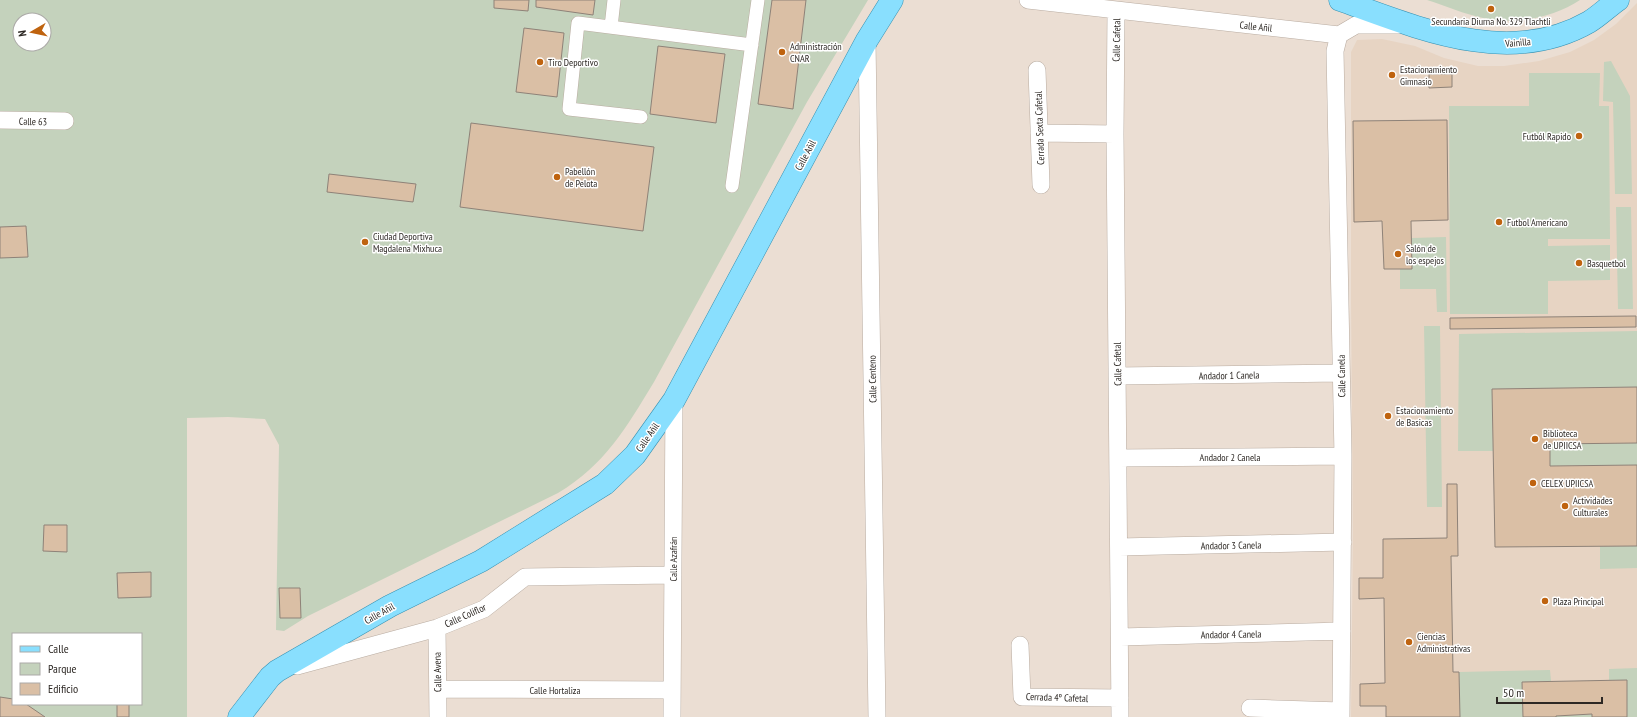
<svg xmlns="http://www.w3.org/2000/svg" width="1637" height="717" font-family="'PT Sans Narrow',sans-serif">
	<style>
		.built { fill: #e7d4c3 }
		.green { fill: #c4d2bc; fill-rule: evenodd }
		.building { fill: #dabfa5; stroke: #8e8278 }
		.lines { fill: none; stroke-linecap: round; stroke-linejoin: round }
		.pedestrian-casing { stroke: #b9aca1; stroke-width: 14 }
		.minor-casing { stroke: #b9aca1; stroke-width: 18 }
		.primary-casing { stroke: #3691b2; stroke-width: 23 }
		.pedestrian { stroke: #fff; stroke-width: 13 }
		.minor { stroke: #fff; stroke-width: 17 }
		.primary { stroke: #89dffe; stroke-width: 22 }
		.poi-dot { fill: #bf630f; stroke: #fff; stroke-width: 1.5 }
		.labels { text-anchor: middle; stroke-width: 3; stroke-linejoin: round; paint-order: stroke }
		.poi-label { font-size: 10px; fill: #2d2824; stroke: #fff; text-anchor: start }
		.street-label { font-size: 10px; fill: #2d2824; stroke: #fff }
	</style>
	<rect width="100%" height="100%" fill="#ebded3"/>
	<path class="built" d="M1637 3V717H1351L1353 531 1351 300V52L1357 40 1382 39 1415 46 1444 58 1478 66H1504L1539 61 1570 52 1594 40 1616 24Z"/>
	<path class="green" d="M0 0H868L807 102 654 382C626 428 605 465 558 493L308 616 284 631 276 630 279 445 265 419 228 417 187 418V717H0ZM20 20H44V44H20ZM13 634H141V704H13Z
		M1427 0H1580C1553 18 1514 25 1483 18 1464 14 1446 6 1427 0Z
		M1611 61 1630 96 1632 194H1615L1613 102 1603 101 1604 62Z
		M1529 73H1600L1599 106H1609L1610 239H1548V246L1610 245V280L1548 281V314H1450L1449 106H1529Z
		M1616 207H1631L1633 309H1618Z
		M1446 237 1447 312H1437L1436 289H1400V269L1412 268V238Z
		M1424 326H1440L1442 507H1427Z
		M1637 331V387L1492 389 1493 451H1458L1459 334Z
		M1637 443V465L1550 466V444Z
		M1600 546H1637V568L1600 569Z
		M1637 668V717H1627V680H1609V669Z
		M1550 670 1551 681 1522 682 1523 717H1455L1459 672Z
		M1592 714V717H1556V716Z"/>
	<path class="building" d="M494 0H529L528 11 494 8Z
		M536 0H595L593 15 536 7Z
		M772 0H806L793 109 758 104Z
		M524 28 564 33 557 97 516 92Z
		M658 46 725 54 716 123 650 114Z
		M1429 74H1452V87L1429 88Z
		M1447 120 1448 220 1411 221 1412 269H1384L1382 221 1354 222 1353 121Z
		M471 123 654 147 643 231 460 207Z
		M329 174 416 184 413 202 327 192Z
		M26 226 28 257 0 258V227Z
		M1636 316V327L1450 329V318Z
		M1637 387V443L1550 444V466L1637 465V546L1495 547 1492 389Z
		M1447 484H1457L1458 556H1451L1453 672H1459L1460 717H1386V706H1360V684L1385 683 1384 598 1359 599V578H1383V539L1447 538Z
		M44 525H67V552L43 551Z
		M151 572V597L118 598 117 573Z
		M279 588H300L301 618H280Z
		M1627 680V717H1592V714L1556 716V717H1523L1522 682Z
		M0 697 13 699V704H26L45 717H0Z
		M117 704H129V717H117Z"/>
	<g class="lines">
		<defs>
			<path id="pedestrian" d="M611 27 614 0
				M641 117 569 109 578 23 752 45
				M732 186 758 0"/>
			<path id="minor" d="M1028 0 1339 35 1356 25H1399
				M1116 11 1115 134 1120 717
				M1339 35 1335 51 1343 456 1341 717
				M867 41 877 717
				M1037 70 1041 185
				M0 120 65 121
				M1039 133 1115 134
				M1117 376 1340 373
				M1118 458 1343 456
				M1119 547 1343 542
				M437 628 438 717
				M1120 637 1342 631
				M1020 645 1022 697 1120 698
				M297 666 437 628 484 609 525 577 673 575
				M438 689 672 690
				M1250 708 1341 711
				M672 717 674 400"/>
			<path id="primary" d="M1340 0C1418 28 1509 68 1589 22 1599 16 1608 7 1618 0
				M239 717 270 677 277 671 390 606 481 561 605 484 635 455 674 400 867 40 892 0"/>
		</defs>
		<use href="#pedestrian" class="pedestrian-casing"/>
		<use href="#minor" class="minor-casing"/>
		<use href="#primary" class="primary-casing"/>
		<use href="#pedestrian" class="pedestrian"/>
		<use href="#minor" class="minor"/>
		<use href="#primary" class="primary"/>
	</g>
	<g class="poi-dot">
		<circle cx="1491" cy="9" r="4"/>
		<circle cx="782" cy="52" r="4"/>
		<circle cx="540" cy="62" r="4"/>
		<circle cx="1392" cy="75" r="4"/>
		<circle cx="1579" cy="136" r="4"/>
		<circle cx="557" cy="177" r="4"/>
		<circle cx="1499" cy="222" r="4"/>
		<circle cx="365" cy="242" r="4"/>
		<circle cx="1398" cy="254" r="4"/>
		<circle cx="1579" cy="263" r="4"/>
		<circle cx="1388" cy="416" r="4"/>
		<circle cx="1535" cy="439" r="4"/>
		<circle cx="1533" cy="483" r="4"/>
		<circle cx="1565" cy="506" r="4"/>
		<circle cx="1545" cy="601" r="4"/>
		<circle cx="1409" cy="642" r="4"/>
	</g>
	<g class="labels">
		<g class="poi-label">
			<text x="1491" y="25" text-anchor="middle">Secundaria Diurna No. 329 Tlachtli</text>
			<text x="790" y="50">Administración<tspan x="790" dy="12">CNAR</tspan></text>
			<text x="548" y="66">Tiro Deportivo</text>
			<text x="1400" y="73">Estacionamiento<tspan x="1400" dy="12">Gimnasio</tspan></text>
			<text x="1571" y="140" text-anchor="end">Futból Rapido</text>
			<text x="565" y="175">Pabellón<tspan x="565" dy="12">de Pelota</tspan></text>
			<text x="1507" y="226">Futbol Americano</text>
			<text x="373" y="240">Ciudad Deportiva<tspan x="373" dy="12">Magdalena Mixhuca</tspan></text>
			<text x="1406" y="252">Salón de<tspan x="1406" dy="12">los espejos</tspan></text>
			<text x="1587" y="267">Basquetbol</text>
			<text x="1396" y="414">Estacionamiento<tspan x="1396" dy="12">de Basicas</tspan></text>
			<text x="1543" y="437">Biblioteca<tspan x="1543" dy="12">de UPIICSA</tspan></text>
			<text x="1541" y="487">CELEX UPIICSA</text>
			<text x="1573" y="504">Actividades<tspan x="1573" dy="12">Culturales</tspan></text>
			<text x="1553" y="605">Plaza Principal</text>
			<text x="1417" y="640">Ciencias<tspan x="1417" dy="12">Administrativas</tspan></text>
		</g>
		<g class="street-label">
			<text transform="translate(1256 26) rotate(6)" y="4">Calle Añil</text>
			<text transform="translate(1116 40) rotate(-89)" y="4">Calle Cafetal</text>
			<text transform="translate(1518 42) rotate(-5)" y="4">Vainilla</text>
			<text transform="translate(33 121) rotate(1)" y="4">Calle 63</text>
			<text transform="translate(1039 128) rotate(-92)" y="4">Cerrada Sexta Cafetal</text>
			<text transform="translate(805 155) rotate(-62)" y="4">Calle Añil</text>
			<text transform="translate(1117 364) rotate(-91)" y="4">Calle Cafetal</text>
			<text transform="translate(1229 375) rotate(-1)" y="4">Andador 1 Canela</text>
			<text transform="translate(1341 376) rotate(-91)" y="4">Calle Canela</text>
			<text transform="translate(872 379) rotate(-91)" y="4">Calle Centeno</text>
			<text transform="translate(647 437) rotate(-55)" y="4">Calle Añil</text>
			<text x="1230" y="461">Andador 2 Canela</text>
			<text transform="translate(1231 545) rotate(-1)" y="4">Andador 3 Canela</text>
			<text transform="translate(673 559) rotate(-90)" y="4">Calle Azafrán</text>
			<text transform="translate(379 613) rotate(-29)" y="4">Calle Añil</text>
			<text transform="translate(465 615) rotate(-24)" y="4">Calle Coliflor</text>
			<text transform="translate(1231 634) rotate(-1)" y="4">Andador 4 Canela</text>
			<text transform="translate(437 672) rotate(-91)" y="4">Calle Avena</text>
			<text x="555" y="694">Calle Hortaliza</text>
			<text transform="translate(1057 697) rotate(2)" y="4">Cerrada 4º Cafetal</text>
		</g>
	</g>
	<rect x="12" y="633" width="130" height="72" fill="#ffffff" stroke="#aba9a7"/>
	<rect x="20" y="646" width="20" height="6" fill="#89dffe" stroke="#aba9a7"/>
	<text x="48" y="653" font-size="12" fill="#2d2824">Calle</text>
	<rect x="20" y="663" width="20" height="12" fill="#c4d2bc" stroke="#aba9a7"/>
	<text x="48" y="673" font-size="12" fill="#2d2824">Parque</text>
	<rect x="20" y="683" width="20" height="12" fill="#dabfa5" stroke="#aba9a7"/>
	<text x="48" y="693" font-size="12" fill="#2d2824">Edificio</text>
	<g transform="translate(32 32) rotate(261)"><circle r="19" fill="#ffffff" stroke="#aba9a7"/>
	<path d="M0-3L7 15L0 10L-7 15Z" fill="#bf630f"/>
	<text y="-6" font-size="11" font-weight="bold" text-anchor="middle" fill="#2d2824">N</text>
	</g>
	<path d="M1497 697v6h105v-6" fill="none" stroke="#2d2824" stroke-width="2"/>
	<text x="1503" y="697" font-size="12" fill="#2d2824" stroke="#ffffff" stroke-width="3" paint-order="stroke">50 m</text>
</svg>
